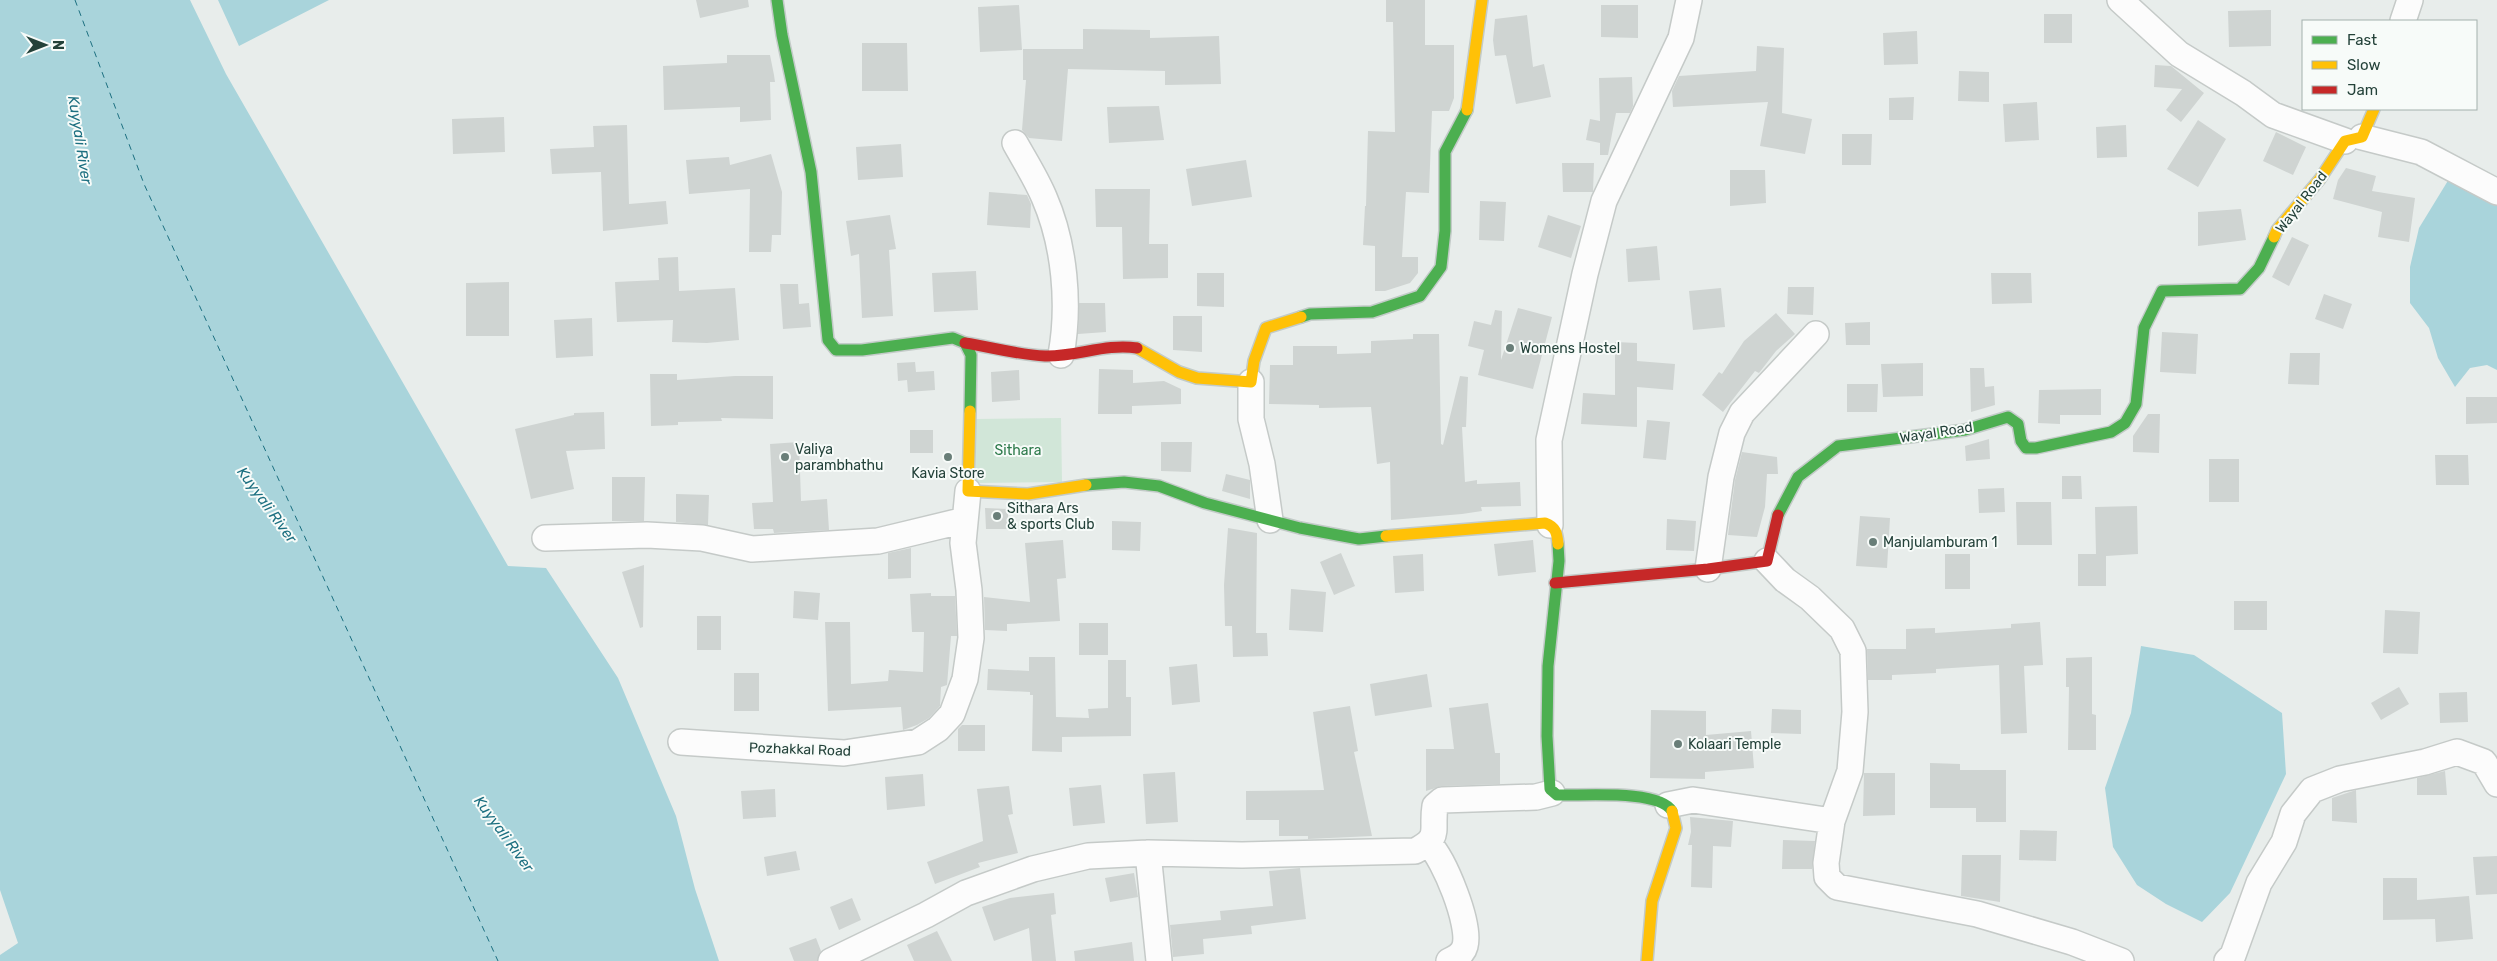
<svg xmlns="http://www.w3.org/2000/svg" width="2497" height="961" font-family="Rubik,sans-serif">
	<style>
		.green { fill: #d1e6d8 }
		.water { fill: #a9d4db }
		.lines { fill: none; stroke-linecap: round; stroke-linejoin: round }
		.ferry { stroke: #1c6f80; stroke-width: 1; stroke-dasharray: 6 5; stroke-linecap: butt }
		.building { fill: #cfd4d2 }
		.street-casing { stroke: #c5cac8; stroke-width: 28 }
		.fast-casing { stroke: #c3cbc8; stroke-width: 14 }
		.slow-casing { stroke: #c3cbc8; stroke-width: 14 }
		.jam-casing { stroke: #c3cbc8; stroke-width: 14 }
		.street { stroke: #fcfcfc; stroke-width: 25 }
		.fast { stroke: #4caf50; stroke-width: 11 }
		.slow { stroke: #ffc107; stroke-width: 11 }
		.jam { stroke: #c62828; stroke-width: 11 }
		.poi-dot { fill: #697e78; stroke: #f7fbf9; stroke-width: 2 }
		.labels { text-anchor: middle; stroke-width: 4; stroke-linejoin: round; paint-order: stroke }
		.street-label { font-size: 14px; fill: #24423a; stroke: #f7fbf9 }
		.poi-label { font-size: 14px; fill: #24423a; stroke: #f7fbf9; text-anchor: start }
		.park-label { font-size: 14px; fill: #2d7a4b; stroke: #f7fbf9 }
		.water-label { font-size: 15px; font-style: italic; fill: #1c6f80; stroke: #f7fbf9 }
	</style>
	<rect width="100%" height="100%" fill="#e8edeb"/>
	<path class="green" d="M1061 418 1062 482 976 483 975 419Z"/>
	<path class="water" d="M0 0H190L226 74 508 566 546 568 618 678 676 816 695 889 719 961H0V955L18 943 0 890Z
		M218 0H329L239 46Z
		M2449 179 2497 204V370L2487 365 2470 368 2455 387 2438 358 2429 328 2410 303V267L2419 228Z
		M2141 646 2194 655 2282 713 2286 774 2230 893 2202 922 2166 904 2137 885 2113 847 2105 788 2131 713Z"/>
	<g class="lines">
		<path class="ferry" d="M75 0 144 184 498 961"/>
	</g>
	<path class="building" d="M696 0H748L749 7 700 18Z
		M1386 0H1425V45H1454V98L1449 111H1432L1429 193 1406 192 1402 257H1418V273L1410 283 1385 291H1375V246L1363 245 1365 206H1366L1368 131 1395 132 1393 22H1386Z
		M1019 5 1022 50 980 52 978 7Z
		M1601 5H1638V38L1601 37Z
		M2271 10V46L2229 47 2228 11Z
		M2044 14H2072V43H2044Z
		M1527 15 1533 67 1544 64 1551 97 1516 104 1506 55 1495 56 1493 40 1495 19Z
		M1083 29 1150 30V38L1219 36 1221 84 1165 85V71L1068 69 1062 141 1029 138 1022 130 1026 80H1023V49H1083Z
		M1917 31 1918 64 1884 65 1883 33Z
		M862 43H907L908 91H862Z
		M1757 46 1784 48 1782 113 1812 119 1805 154 1760 146 1768 102 1673 107 1672 91 1679 76 1756 71Z
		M727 55H770L774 75 775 82H770L771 120 740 122V107L664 110 663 66 727 63Z
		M2155 65 2171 66 2204 93 2181 122 2166 110 2182 89 2154 87Z
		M1959 71 1989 72V102L1958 101Z
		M1632 77 1633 106 1630 113H1616L1608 155H1600V143L1586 140 1590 119 1600 121 1599 78Z
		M1914 97 1913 120H1889V98Z
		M2037 102 2039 140 2005 142 2003 104Z
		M1159 106 1164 140 1109 143 1107 107Z
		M504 117 505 152 453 154 452 119Z
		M2198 120 2226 139 2198 187 2167 169Z
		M627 125 629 204 666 201 668 224 603 231 601 172 552 174 550 149 594 147 593 126Z
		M2126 125 2127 157 2097 158 2096 127Z
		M2276 132 2306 147 2293 175 2263 161Z
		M1842 134H1872L1871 165H1842Z
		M901 144 903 177 858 180 856 147Z
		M771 154 782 192 781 235H772L771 252H749L750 189 689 194 686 160 729 157 730 165Z
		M1246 160 1252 197 1192 206 1186 169Z
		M1562 163H1594L1593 192H1563Z
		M2346 168 2376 176 2372 191 2415 198 2409 242 2378 237 2382 212 2333 199 2338 180Z
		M1730 170H1765L1766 203 1730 206Z
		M1095 189H1150L1149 244H1168V278L1123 279 1122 227H1096Z
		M989 192 1027 195 1031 204 1030 228 987 225Z
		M1480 201 1506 202 1504 241 1479 240Z
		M2241 209 2246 240 2198 246V212Z
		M890 215 896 249 889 250 893 316 862 318 859 254 851 256 846 221Z
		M1548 215 1581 226 1571 258 1538 247Z
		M2292 237 2309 245 2289 286 2272 277Z
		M1657 246 1660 280 1628 282 1626 249Z
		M678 257 679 291 735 288 739 340 707 343 672 342 673 320 617 322 615 282 659 280 658 258Z
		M976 271 978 310 934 312 932 273Z
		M1197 273H1224V307L1197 306Z
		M1991 273H2031L2032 303 1992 304Z
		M509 282V336H466V283Z
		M780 284H798L799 304 809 303 811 327 783 329Z
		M1788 287H1814L1813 315 1787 314Z
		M1721 288 1725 327 1693 330 1689 291Z
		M2324 294 2352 304 2343 329 2315 319Z
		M1079 303H1105L1106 332 1078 334Z
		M1518 308 1552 317 1533 389 1478 375 1484 350 1468 346 1474 321 1491 325 1495 310 1502 311 1501 360Z
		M1776 313 1795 334 1776 351 1759 373 1755 371 1723 412 1702 395 1719 372 1722 374 1744 341Z
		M1173 316H1202V352L1173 350Z
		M592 318 593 356 556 358 554 320Z
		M1870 322V345H1846L1845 323Z
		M2162 332 2198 334 2196 374 2160 372Z
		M1413 334H1439L1441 444 1443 445 1460 376 1468 377 1466 427H1462L1465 482 1477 480V484L1520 482 1521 506 1481 507 1482 511 1462 514 1391 520 1390 462 1377 464 1371 407 1319 408V405L1269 404 1270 365H1293V346H1337V354L1371 353V341L1413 339Z
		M1615 342 1637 343V361L1675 364 1673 390 1637 387V427L1581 424 1583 393 1615 395Z
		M2290 353H2320L2319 385 2288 384Z
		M915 362 916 372 934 371 935 390 908 392 907 380 898 381 897 363Z
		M1923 363V396L1883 397 1881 364Z
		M1970 368H1984L1985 387 1994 386 1995 405 1971 412Z
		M1099 369 1133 370V383L1164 381 1181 389V404L1132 406V414H1098Z
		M1019 370 1020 400 992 402 991 372Z
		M650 374H677V380L735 376H773V419L721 418 722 421 678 422V425L651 426Z
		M1847 384H1878L1877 412H1847Z
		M2101 389V415H2060V424L2038 423 2039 390Z
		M2466 397H2497V423L2466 424Z
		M604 412 605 449 566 451 574 489 531 499 515 429 574 415V413Z
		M2148 414H2160L2159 453 2133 452V436Z
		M1647 420 1670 422 1666 460 1643 458Z
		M910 430H933V453H910Z
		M1989 439 1990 459 1966 461 1965 446Z
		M799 442 801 501 827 499 829 530 774 533 773 529H754L752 503 773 502 770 444Z
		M1161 442H1192L1191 472 1161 471Z
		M1742 452 1777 457 1778 474H1767L1765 507 1757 537 1728 535 1735 480Z
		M2435 455H2468L2469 485H2436Z
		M2209 459H2239V502H2209Z
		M1226 474 1250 480V499L1222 491Z
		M2062 476H2081L2082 499H2062Z
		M612 477H645L644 521H612Z
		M2004 488 2005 512 1979 513 1978 489Z
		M676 494 709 495 708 525 676 522Z
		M2016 502H2051L2052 545H2017Z
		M2137 506 2138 554 2106 556V586H2078V554H2096L2095 507Z
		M985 508 1008 509V529H986Z
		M1860 516 1890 518 1887 568 1856 566Z
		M1667 519 1696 521 1694 551 1666 550Z
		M1112 521 1141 522 1140 551 1112 550Z
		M1228 528 1257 533 1256 633H1267L1268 656 1233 657 1232 626H1225L1224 585Z
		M1063 540 1066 578 1057 579 1060 621 1007 624V631L985 630 984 597 1030 602 1025 543Z
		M1533 540 1536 572 1498 576 1494 544Z
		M911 548V578L888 579V553Z
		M1341 553 1355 586 1334 595 1320 562Z
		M1423 554 1424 591 1395 593 1393 556Z
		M1945 554H1970V589H1945Z
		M644 565 643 627 640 628 622 572Z
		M1291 589 1326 592 1323 632 1289 630Z
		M794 591 820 593 818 620 793 618Z
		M931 593V596H955L957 636H951L947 685 941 687 940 706 929 718 917 725 903 730 901 707 828 711 825 622H850L851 684 888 681 889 670 923 672 924 632H912L910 594Z
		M2234 601H2267V630H2234Z
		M2385 610 2420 612 2418 654 2383 653Z
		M697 616H721V650H697Z
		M2040 622 2043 665 2024 666 2027 733 2001 734 1999 665 1936 669V673L1892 675V680H1868L1867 649H1906V629L1935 628V633L2011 628V624Z
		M1079 623H1108V655H1079Z
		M1029 657H1055L1056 717 1089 718 1088 709 1108 708V660H1126V697H1131V736L1062 737V752L1032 751 1033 695H1030V692L987 690 988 669 1029 671Z
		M2092 657V714L2096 715V750H2068L2069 687H2066V658Z
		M1197 664 1200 702 1172 705 1169 667Z
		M734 673H759V711H734Z
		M1427 674 1432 707 1375 716 1370 684Z
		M2399 687 2409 704 2381 720 2371 703Z
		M2467 692 2468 722 2440 723 2439 693Z
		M1488 703 1495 753H1500V784L1442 786 1426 791V749H1454L1449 708Z
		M1350 706 1358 751 1354 752 1372 836 1308 839V836H1279V820H1246V791L1324 790 1313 712Z
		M1772 709 1801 710V734L1771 733Z
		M1651 710 1706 711V735L1751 731 1754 768 1705 772V779L1650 778Z
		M962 725H985V751H958V729Z
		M1930 763 1960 764V770H2006V822H1976V808H1930Z
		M2445 771 2447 795H2417V778Z
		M1175 772 1178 822 1146 824 1143 774Z
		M1864 773H1895V815L1863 816Z
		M923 774 925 806 887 810 885 777Z
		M1101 785 1105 823 1073 826 1069 788Z
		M1009 786 1013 814 1008 815 1018 853 978 863 980 867 935 884 927 862 983 841 977 789Z
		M775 789 776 817 743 819 741 791Z
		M2356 790 2357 823 2332 821V798Z
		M1690 817 1733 821 1731 847 1713 846 1712 888 1691 887 1692 845H1688L1691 832Z
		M2020 830 2057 831 2056 861 2019 860Z
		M1783 840 1815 841 1812 869H1782Z
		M796 851 800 870 767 876 764 857Z
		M1962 855H2001L2000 902 1961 896Z
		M2497 856V894L2476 895 2473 857Z
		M1300 868 1306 919 1251 926 1252 934 1203 939 1204 954 1173 957 1170 925 1221 920 1220 911 1273 906 1269 871Z
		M1134 873 1138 897 1110 902 1105 878Z
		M2383 878H2417V900L2469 896 2473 939 2436 942 2435 919 2383 920Z
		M1054 893 1056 914 1051 915 1056 961H1032L1029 928 994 941 982 907 1010 898Z
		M852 898 861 920 839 930 830 907Z
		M937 931 952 961H914L907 945Z
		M816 938 821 951 817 961H794L789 948Z
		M1132 942 1134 961H1075L1074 951Z"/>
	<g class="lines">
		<defs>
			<path id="street" d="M2120 0 2179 54 2243 93 2273 115 2345 141
				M2403 21 2410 0
				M2362 137 2421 152 2497 192
				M1015 143C1025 161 1036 178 1044 197 1065 245 1070 305 1061 355
				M1251 382V419L1262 464 1270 520
				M1550 525 1549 440 1585 274 1604 201 1681 38 1689 0
				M545 538 647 535 702 538 752 549 878 541 965 520
				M1767 561 1785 580 1810 598 1842 629 1853 651 1855 712 1850 771 1832 821
				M1708 569 1721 477 1732 433 1742 413 1816 334
				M681 742 844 753 918 742 938 729 952 714 965 679 971 638 969 590 963 543 968 491
				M1668 805 1693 800 1832 821 1826 863 1827 877 1837 887 1977 914 2072 942 2121 961
				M1429 844C1444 859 1471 924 1465 946 1463 954 1456 958 1449 961
				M1148 853 1159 961
				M831 961 926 915 966 893 1033 869 1088 856 1148 853 1242 855 1415 851C1442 837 1431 831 1435 806L1442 800 1536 797 1552 793
				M2227 961 2233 955 2259 883 2284 842 2293 814 2312 790 2340 779 2425 762 2457 752 2484 762 2497 784"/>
			<path id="fast" d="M777 0 782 35 811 172 828 340 836 350H862L953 338 965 343 971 355 970 411
				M1301 317 1310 314 1372 312 1420 296 1441 267 1445 231V152L1467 110
				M1086 485 1124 482 1159 486 1205 503 1300 528 1359 539 1386 536
				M1778 515 1798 477 1838 446 1965 430 2008 417 2018 424 2021 441 2026 448H2036L2111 432 2125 423 2136 404 2144 328 2162 291 2240 289 2259 268 2274 237
				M1558 544 1559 561 1548 666 1547 736 1550 789 1557 795C1582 796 1659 789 1672 811"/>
			<path id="slow" d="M1467 110 1482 0
				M2274 237 2277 230 2320 179 2345 141 2362 137 2374 109
				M1137 348 1179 372 1197 378 1251 382 1254 361 1266 328 1301 317
				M970 411 968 491 1028 494 1086 485
				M1386 536 1545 523C1556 527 1557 533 1558 544
				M1647 961 1652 901 1676 828 1672 811"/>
			<path id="jam" d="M965 343C991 347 1019 355 1045 356 1076 357 1106 343 1137 348
				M1555 583 1708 569 1767 561 1778 515"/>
		</defs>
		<use href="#street" class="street-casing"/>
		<use href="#fast" class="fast-casing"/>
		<use href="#slow" class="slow-casing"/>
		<use href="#jam" class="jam-casing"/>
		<use href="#street" class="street"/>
		<use href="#fast" class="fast"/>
		<use href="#slow" class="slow"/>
		<use href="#jam" class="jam"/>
	</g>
	<g class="poi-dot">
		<circle cx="1510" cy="348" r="5"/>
		<circle cx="785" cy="457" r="5"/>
		<circle cx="948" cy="457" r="5"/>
		<circle cx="997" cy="516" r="5"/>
		<circle cx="1873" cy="542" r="5"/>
		<circle cx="1678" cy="744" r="5"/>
	</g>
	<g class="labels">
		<g class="street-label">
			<text transform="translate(2301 202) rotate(-52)" y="5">Wayal Road</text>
			<text transform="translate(1936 432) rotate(-9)" y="5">Wayal Road</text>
			<text transform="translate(800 749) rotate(2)" y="5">Pozhakkal Road</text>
		</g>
		<g class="poi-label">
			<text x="1520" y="353">Womens Hostel</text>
			<text x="795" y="454">Valiya<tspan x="795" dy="16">parambhathu</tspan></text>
			<text x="948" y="478" text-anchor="middle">Kavia Store</text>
			<text x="1007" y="513">Sithara Ars<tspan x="1007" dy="16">&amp; sports Club</tspan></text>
			<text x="1883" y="547">Manjulamburam 1</text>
			<text x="1688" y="749">Kolaari Temple</text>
		</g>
		<g class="park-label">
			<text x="1018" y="455">Sithara</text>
		</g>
		<g class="water-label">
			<text transform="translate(80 140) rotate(81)" y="5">Kuyyali River</text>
			<text transform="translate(267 505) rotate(54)" y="5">Kuyyali River</text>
			<text transform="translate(504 834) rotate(54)" y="5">Kuyyali River</text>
		</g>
	</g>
	<rect x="2302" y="20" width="175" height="90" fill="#f7fbf9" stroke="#a3b1ad"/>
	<rect x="2312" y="36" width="25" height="8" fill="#4caf50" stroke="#a3b1ad"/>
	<text x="2347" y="45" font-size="15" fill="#24423a">Fast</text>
	<rect x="2312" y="61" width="25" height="8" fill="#ffc107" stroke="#a3b1ad"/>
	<text x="2347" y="70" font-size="15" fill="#24423a">Slow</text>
	<rect x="2312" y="86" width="25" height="8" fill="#c62828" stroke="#a3b1ad"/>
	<text x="2347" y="95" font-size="15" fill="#24423a">Jam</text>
	<g transform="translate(45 45) rotate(90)" stroke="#f7fbf9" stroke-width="4" paint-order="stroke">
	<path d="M0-4L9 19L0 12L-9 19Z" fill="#24423a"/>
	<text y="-8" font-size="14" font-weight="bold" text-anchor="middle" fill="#24423a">N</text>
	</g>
</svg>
